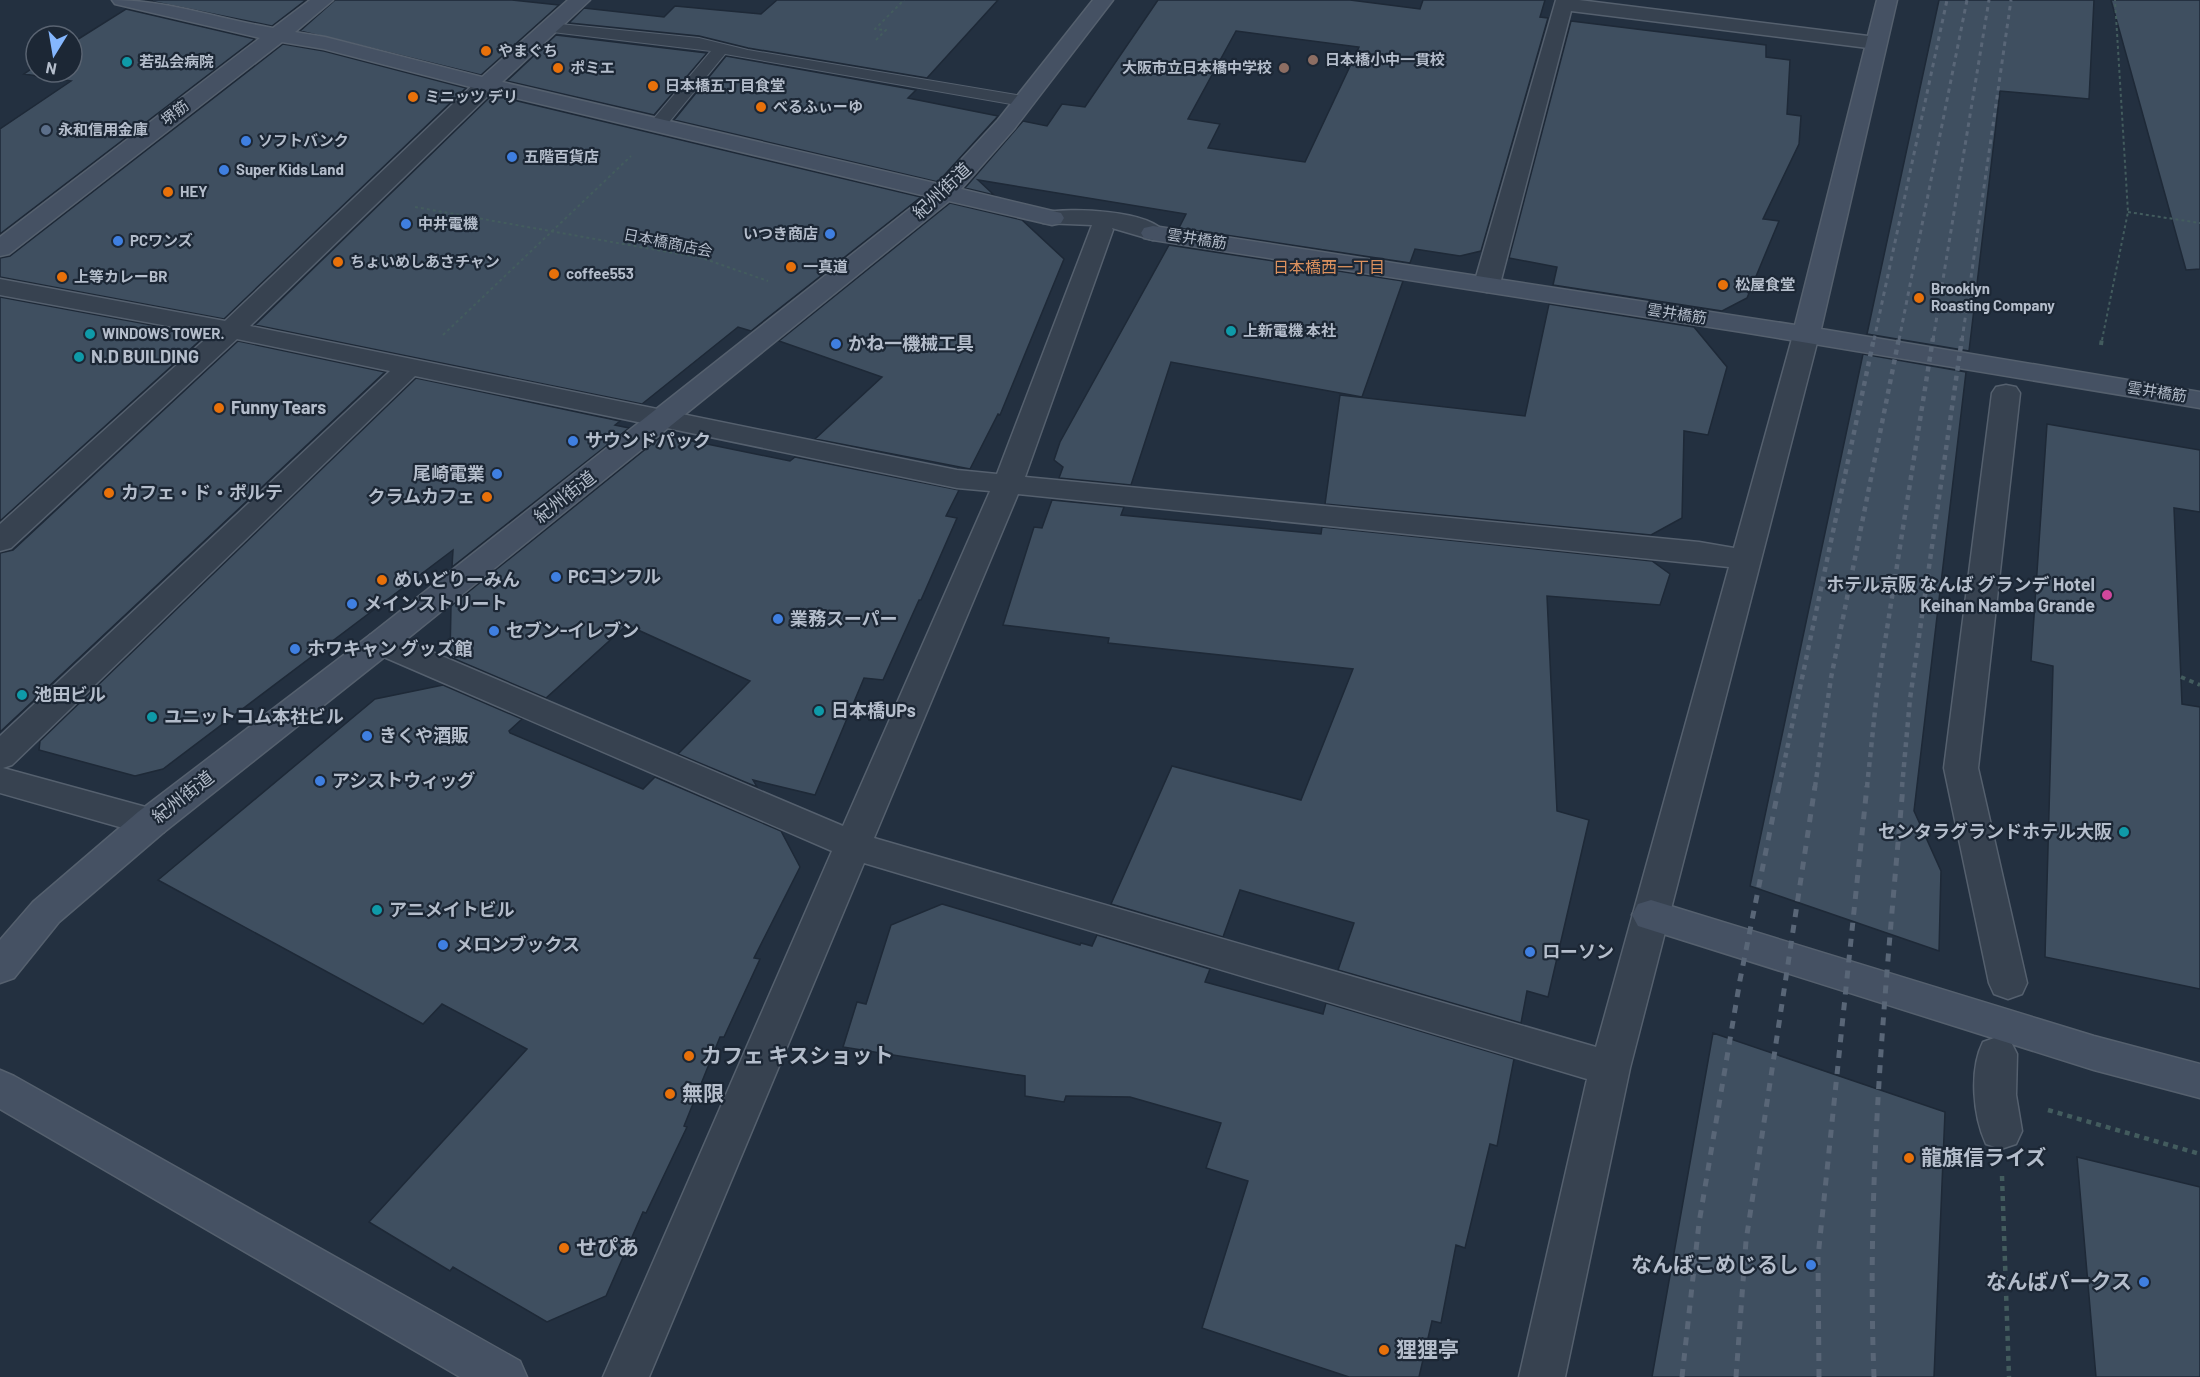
<svg xmlns="http://www.w3.org/2000/svg" width="2200" height="1377" font-family="Barlow,'Noto Sans JP',sans-serif">
	<style>
		.building { fill: #3f4f60; stroke: #1e2937; stroke-width: 1.5; fill-rule: evenodd }
		.lines { fill: none; stroke-linecap: round; stroke-linejoin: round }
		.lane-casing { stroke: #55606e; stroke-width: 2 }
		.street-casing { stroke: #55606e; stroke-width: 3 }
		.secondary-casing { stroke: #55606e; stroke-width: 3 }
		.path-far2 { stroke: #435c5e; stroke-width: 2; stroke-dasharray: 3 3; stroke-linecap: butt }
		.path-far1 { stroke: #435c5e; stroke-width: 4; stroke-dasharray: 4.5 4.5; stroke-linecap: butt }
		.path { stroke: #435c5e; stroke-width: 4.5; stroke-dasharray: 5 5; stroke-linecap: butt }
		.lane { fill: #374250; fill-rule: evenodd }
		.street { fill: #374250; fill-rule: evenodd }
		.secondary { fill: #455163; fill-rule: evenodd }
		.rail-far2 { stroke: #596677; stroke-width: 3; stroke-dasharray: 4.5 4.5; stroke-linecap: butt }
		.rail-far1 { stroke: #596677; stroke-width: 4.5; stroke-dasharray: 5 5; stroke-linecap: butt }
		.rail { stroke: #596677; stroke-width: 5; stroke-dasharray: 8 8; stroke-linecap: butt }
		.food-dot { fill: #e8710a; stroke: #1c2735; stroke-width: 2 }
		.education-dot { fill: #8d6e63; stroke: #1c2735; stroke-width: 2 }
		.culture-dot { fill: #0f9aa8; stroke: #1c2735; stroke-width: 2 }
		.service-dot { fill: #5c6f8a; stroke: #1c2735; stroke-width: 2 }
		.shop-dot { fill: #3f7fe0; stroke: #1c2735; stroke-width: 2 }
		.hotel-dot { fill: #d1479c; stroke: #1c2735; stroke-width: 2 }
		.labels { text-anchor: middle; stroke-width: 4.5; stroke-linejoin: round; paint-order: stroke }
		.far-poi-label { font-size: 15px; font-weight: bold; fill: #b4bdcb; stroke: #1c2735; text-anchor: start }
		.far-street-label { font-size: 15px; fill: #b4bdcb; stroke: #1c2735 }
		.far-neighbourhood-label { font-size: 16px; fill: #dc915e; stroke: #1c2735 }
		.street-label { font-size: 18px; fill: #b4bdcb; stroke: #1c2735 }
		.poi-label { font-size: 18px; font-weight: bold; fill: #b4bdcb; stroke: #1c2735; text-anchor: start }
		.near-poi-label { font-size: 21px; font-weight: bold; fill: #b4bdcb; stroke: #1c2735; text-anchor: start }
	</style>
	<rect width="100%" height="100%" fill="#233040"/>
	<path class="building" d="M145 0H306L272 26Z
		M335 0H512L559 5 481 75 300 31Z
		M777 0H998L927 78 748 48 699 36 569 23 584 8 664 17 675 6 761 14Z
		M1158 0H1350L1420 9 1423 0H1545L1540 17 1548 18 1481 251 1460 256 1415 249 1410 263 1179 228 1186 214 978 180 994 195 965 188 1023 121 1047 126 1062 104 1085 107ZM1236 31 1359 47 1305 162 1208 148 1220 124 1188 119Z
		M1939 0H2094L2089 99 2000 91 1969 351 1867 334Z
		M2111 0H2200V269L2186 270Z
		M126 9 255 39 0 234V129L71 81 24 74 36 66V72H72V43Z
		M1571 21 1766 45V57L1790 60 1787 114 1801 116 1799 144 1763 219 1779 221 1747 298 1722 311 1553 285 1557 267 1509 258Z
		M556 35 707 53 654 115 507 81Z
		M283 44 324 51 466 88 224 319 0 277V258L10 256Z
		M726 56 916 90 908 98 998 116 938 182 674 120Z
		M492 95 921 197 751 331 738 327 642 404 255 325Z
		M950 203 1022 220 1064 259 1000 415 998 414 970 469 815 439 882 377 779 341Z
		M1169 245 1403 281 1362 397 1171 362 1131 485 1059 478 1063 467 1054 460 1060 442Z
		M0 297 206 335 0 521Z
		M1549 304 1694 327 1727 367 1708 435 1684 431 1682 518 1651 535 1325 504 1340 395 1525 416Z
		M238 341 385 372 0 732V553L13 550Z
		M1863 354 1966 372 1914 811 1941 871 1939 951 1750 886Z
		M416 378 620 421 615 425 629 428 452 567 453 550 163 769 135 776 39 750 40 741Z
		M2047 424 2200 450V512L2174 508 2182 704 2200 707V989L2045 957 2053 666 2031 661Z
		M663 435 790 461 795 457 959 490 946 516 957 518 921 600H919L883 680 864 678 815 795 753 780 757 787 678 754 750 681 627 625 546 698 450 657 451 606Z
		M1052 500 1124 507 1121 515 1321 534 1322 527 1652 561 1670 574 1660 605 1547 596 1557 811 1589 820 1548 997 1527 991 1521 1023 1338 970 1354 923 1240 890 1223 937 1111 904 1172 766 1301 800 1353 669 1108 643 1109 638 1003 625 1034 527 1042 528Z
		M443 685 522 719 509 731 510 733 643 789 655 777 781 831 800 867 754 958 760 959 724 1037H720L684 1126 687 1127 646 1213 643 1212 606 1296 547 1322 453 1267 450 1271 369 1222 527 1049 442 1004 423 1024 158 880 375 699Z
		M942 904 1080 945 1081 943 1092 946 1097 935 1210 969 1205 982 1323 1014 1326 1003 1514 1059 1497 1146 1490 1144 1465 1248 1456 1245 1441 1323 1432 1321 1419 1377H1349L1202 1328 1248 1181 1206 1168 1221 1123 1130 1097 1066 1096 1064 1102 1025 1096V1076L843 1047 857 1002 866 1004 891 925Z
		M1713 1033 1945 1112 1934 1377H1652Z
		M2077 1157 2200 1187V1377H2096Z"/>
	<g class="lines">
		<defs>
			<path id="lane" d="M550 23 699 38 748 50 1023 96 1031 101 1023 106 725 54 665 127 659 128 650 123 711 51 544 31 542 28 544 25Z"/>
			<path id="street" d="M1556 0H1579L1876 37 1883 39 1886 43 1883 47 1876 49 1571 11 1500 284 1496 289 1487 292 1478 289 1474 284Z
				M486 79 494 80 497 85 494 90 250 326 957 470 997 474 1092 225 1043 223 1040 218 1043 213C1069 207 1150 210 1165 233L1162 238 1153 240 1112 228 1113 230 1025 477 1699 542 1734 548 1793 335 1797 329 1806 327 1815 329 1819 335 1630 1068 1565 1377H1519L1587 1079 864 863 649 1377H603L832 851 370 651 365 643 370 635 381 632 392 635 843 826 990 491 957 488 415 376 12 765 3 768 164 812 169 822 164 832 151 836 0 793V736L390 371 237 339 11 548 0 551V524L211 334 0 295V279L225 321 478 80ZM1018 494 1729 567 1596 1047 874 838Z
				M2006 385 2016 387 2020 393 1978 768 2027 983 2022 994 2008 999 1994 994 1989 983 1944 768 1992 393 1996 387Z
				M1997 1037 2011 1042 2017 1054 2016 1095 2022 1131 2016 1144 2001 1149 1986 1144C1973 1116 1969 1070 1983 1042Z"/>
			<path id="secondary" d="M112 0C167 0 219 19 273 28L310 0H333L295 32 325 37 482 77 568 0H590L502 82 939 184 998 120 1093 0H1113L1014 129 961 189 1061 213 1064 218 1061 223 1052 225 949 201 392 651 164 832 59 922 14 978 0 983V940L33 902 138 812 370 635 926 196 486 91 324 49 282 42 9 254 0 256V237L260 38 115 4Z
				M1877 0H1897L1821 329 2200 392V408L1742 332 1153 240 1144 238 1141 233 1144 228 1153 226 1795 325Z
				M1651 900 2094 1036 2200 1064V1098L2094 1070 1638 926 1632 915 1638 904Z
				M0 1070 14 1076 520 1361 527 1377H460L0 1109Z"/>
		</defs>
		<use href="#lane" class="lane-casing"/>
		<use href="#street" class="street-casing"/>
		<use href="#secondary" class="secondary-casing"/>
		<path class="path-far2" d="M876 40 886 30 875 29 904 0
			M415 207 702 258 768 281
			M2128 212 2200 223
			M443 335 631 156
			M2102 340 2128 212 2115 0"/>
		<path class="path-far1" d="M2101 345 2102 338
			M2181 677 2200 685"/>
		<path class="path" d="M2048 1110 2200 1154
			M2002 1176 2009 1377"/>
		<use href="#lane" class="lane"/>
		<use href="#street" class="street"/>
		<use href="#secondary" class="secondary"/>
		<path class="rail-far2" d="M1874 340 1947 0
			M1899 340 1967 0
			M1933 340 1989 0
			M1962 340 2011 0"/>
		<path class="rail-far1" d="M1779 787 1874 338
			M1815 787 1831 678 1899 338
			M1867 787 1877 692 1933 338
			M1902 787 1910 699 1962 338"/>
		<path class="rail" d="M1682 1377 1699 1223 1740 980 1779 786
			M1736 1377 1746 1241 1815 786
			M1819 1377 1818 1257 1867 786
			M1874 1377C1866 1179 1886 982 1903 786"/>
	</g>
	<g class="food-dot">
		<circle cx="486" cy="51" r="6"/>
		<circle cx="558" cy="68" r="6"/>
		<circle cx="653" cy="86" r="6"/>
		<circle cx="413" cy="97" r="6"/>
		<circle cx="761" cy="107" r="6"/>
		<circle cx="168" cy="192" r="6"/>
		<circle cx="338" cy="262" r="6"/>
		<circle cx="791" cy="267" r="6"/>
		<circle cx="554" cy="274" r="6"/>
		<circle cx="62" cy="277" r="6"/>
		<circle cx="1723" cy="285" r="6"/>
		<circle cx="1919" cy="298" r="6"/>
		<circle cx="219" cy="408" r="6"/>
		<circle cx="109" cy="493" r="6"/>
		<circle cx="487" cy="497" r="6"/>
		<circle cx="382" cy="580" r="6"/>
		<circle cx="689" cy="1056" r="6"/>
		<circle cx="670" cy="1094" r="6"/>
		<circle cx="1909" cy="1158" r="6"/>
		<circle cx="564" cy="1248" r="6"/>
		<circle cx="1384" cy="1350" r="6"/>
	</g>
	<g class="education-dot">
		<circle cx="1313" cy="60" r="6"/>
		<circle cx="1284" cy="68" r="6"/>
	</g>
	<g class="culture-dot">
		<circle cx="127" cy="62" r="6"/>
		<circle cx="1231" cy="331" r="6"/>
		<circle cx="90" cy="334" r="6"/>
		<circle cx="79" cy="357" r="6"/>
		<circle cx="22" cy="695" r="6"/>
		<circle cx="819" cy="711" r="6"/>
		<circle cx="152" cy="717" r="6"/>
		<circle cx="2124" cy="832" r="6"/>
		<circle cx="377" cy="910" r="6"/>
	</g>
	<circle class="service-dot" cx="46" cy="130" r="6"/>
	<g class="shop-dot">
		<circle cx="246" cy="141" r="6"/>
		<circle cx="512" cy="157" r="6"/>
		<circle cx="224" cy="170" r="6"/>
		<circle cx="406" cy="224" r="6"/>
		<circle cx="830" cy="234" r="6"/>
		<circle cx="118" cy="241" r="6"/>
		<circle cx="836" cy="344" r="6"/>
		<circle cx="573" cy="441" r="6"/>
		<circle cx="497" cy="474" r="6"/>
		<circle cx="556" cy="577" r="6"/>
		<circle cx="352" cy="604" r="6"/>
		<circle cx="778" cy="619" r="6"/>
		<circle cx="494" cy="631" r="6"/>
		<circle cx="295" cy="649" r="6"/>
		<circle cx="367" cy="736" r="6"/>
		<circle cx="320" cy="781" r="6"/>
		<circle cx="443" cy="945" r="6"/>
		<circle cx="1530" cy="952" r="6"/>
		<circle cx="1811" cy="1265" r="6"/>
		<circle cx="2144" cy="1282" r="6"/>
	</g>
	<circle class="hotel-dot" cx="2107" cy="595" r="6"/>
	<g class="labels">
		<g class="far-poi-label">
			<text x="498" y="56">やまぐち</text>
			<text x="1325" y="65">日本橋小中一貫校</text>
			<text x="139" y="67">若弘会病院</text>
			<text x="570" y="73">ポミエ</text>
			<text x="1272" y="73" text-anchor="end">大阪市立日本橋中学校</text>
			<text x="665" y="91">日本橋五丁目食堂</text>
			<text x="425" y="102">ミニッツ デリ</text>
			<text x="773" y="112">べるふぃーゆ</text>
			<text x="58" y="135">永和信用金庫</text>
			<text x="258" y="146">ソフトバンク</text>
			<text x="524" y="162">五階百貨店</text>
			<text x="236" y="175">Super Kids Land</text>
			<text x="180" y="197">HEY</text>
			<text x="418" y="229">中井電機</text>
			<text x="818" y="239" text-anchor="end">いつき商店</text>
			<text x="130" y="246">PCワンズ</text>
			<text x="350" y="267">ちょいめしあさチャン</text>
			<text x="803" y="272">一真道</text>
			<text x="566" y="279">coffee553</text>
			<text x="74" y="282">上等カレーBR</text>
			<text x="1735" y="290">松屋食堂</text>
			<text x="1931" y="294">Brooklyn<tspan x="1931" dy="17">Roasting Company</tspan></text>
			<text x="1243" y="336">上新電機 本社</text>
			<text x="102" y="339">WINDOWS TOWER.</text>
		</g>
		<g class="far-street-label">
			<text transform="translate(175 113) rotate(-38)" y="5">堺筋</text>
			<text transform="translate(1197 239) rotate(9)" y="5">雲井橋筋</text>
			<text transform="translate(668 243) rotate(11)" y="5">日本橋商店会</text>
			<text transform="translate(1677 314) rotate(9)" y="5">雲井橋筋</text>
			<text transform="translate(2157 392) rotate(9)" y="5">雲井橋筋</text>
		</g>
		<g class="far-neighbourhood-label">
			<text x="1329" y="273">日本橋西一丁目</text>
		</g>
		<g class="street-label">
			<text transform="translate(942 191) rotate(-43)" y="6">紀州街道</text>
			<text transform="translate(565 497) rotate(-38)" y="6">紀州街道</text>
			<text transform="translate(183 797) rotate(-38)" y="6">紀州街道</text>
		</g>
		<g class="poi-label">
			<text x="848" y="350">かね一機械工具</text>
			<text x="91" y="363">N.D BUILDING</text>
			<text x="231" y="414">Funny Tears</text>
			<text x="585" y="447">サウンドパック</text>
			<text x="485" y="480" text-anchor="end">尾崎電業</text>
			<text x="121" y="499">カフェ・ド・ポルテ</text>
			<text x="475" y="503" text-anchor="end">クラムカフェ</text>
			<text x="568" y="583">PCコンフル</text>
			<text x="394" y="586">めいどりーみん</text>
			<text x="2095" y="591" text-anchor="end">ホテル京阪 なんば グランデ Hotel<tspan x="2095" dy="21">Keihan Namba Grande</tspan></text>
			<text x="364" y="610">メインストリート</text>
			<text x="790" y="625">業務スーパー</text>
			<text x="506" y="637">セブン-イレブン</text>
			<text x="307" y="655">ホワキャン グッズ館</text>
			<text x="34" y="701">池田ビル</text>
			<text x="831" y="717">日本橋UPs</text>
			<text x="164" y="723">ユニットコム本社ビル</text>
			<text x="379" y="742">きくや酒販</text>
			<text x="332" y="787">アシストウィッグ</text>
			<text x="2112" y="838" text-anchor="end">センタラグランドホテル大阪</text>
			<text x="389" y="916">アニメイトビル</text>
			<text x="455" y="951">メロンブックス</text>
			<text x="1542" y="958">ローソン</text>
		</g>
		<g class="near-poi-label">
			<text x="701" y="1063">カフェ キスショット</text>
			<text x="682" y="1101">無限</text>
			<text x="1921" y="1165">龍旗信ライズ</text>
			<text x="576" y="1255">せぴあ</text>
			<text x="1799" y="1272" text-anchor="end">なんばこめじるし</text>
			<text x="2132" y="1289" text-anchor="end">なんばパークス</text>
			<text x="1396" y="1357">狸狸亭</text>
		</g>
	</g>
	<g transform="translate(54 54) rotate(191)"><circle r="28" fill="#1c2735" stroke="#596371" stroke-width="1.5"/>
	<path d="M0-4.5L10 22L0 15L-10 22Z" fill="#85b7fe"/>
	<text y="-9" font-size="16" font-weight="bold" text-anchor="middle" fill="#b4bdcb">N</text>
	</g>
</svg>
